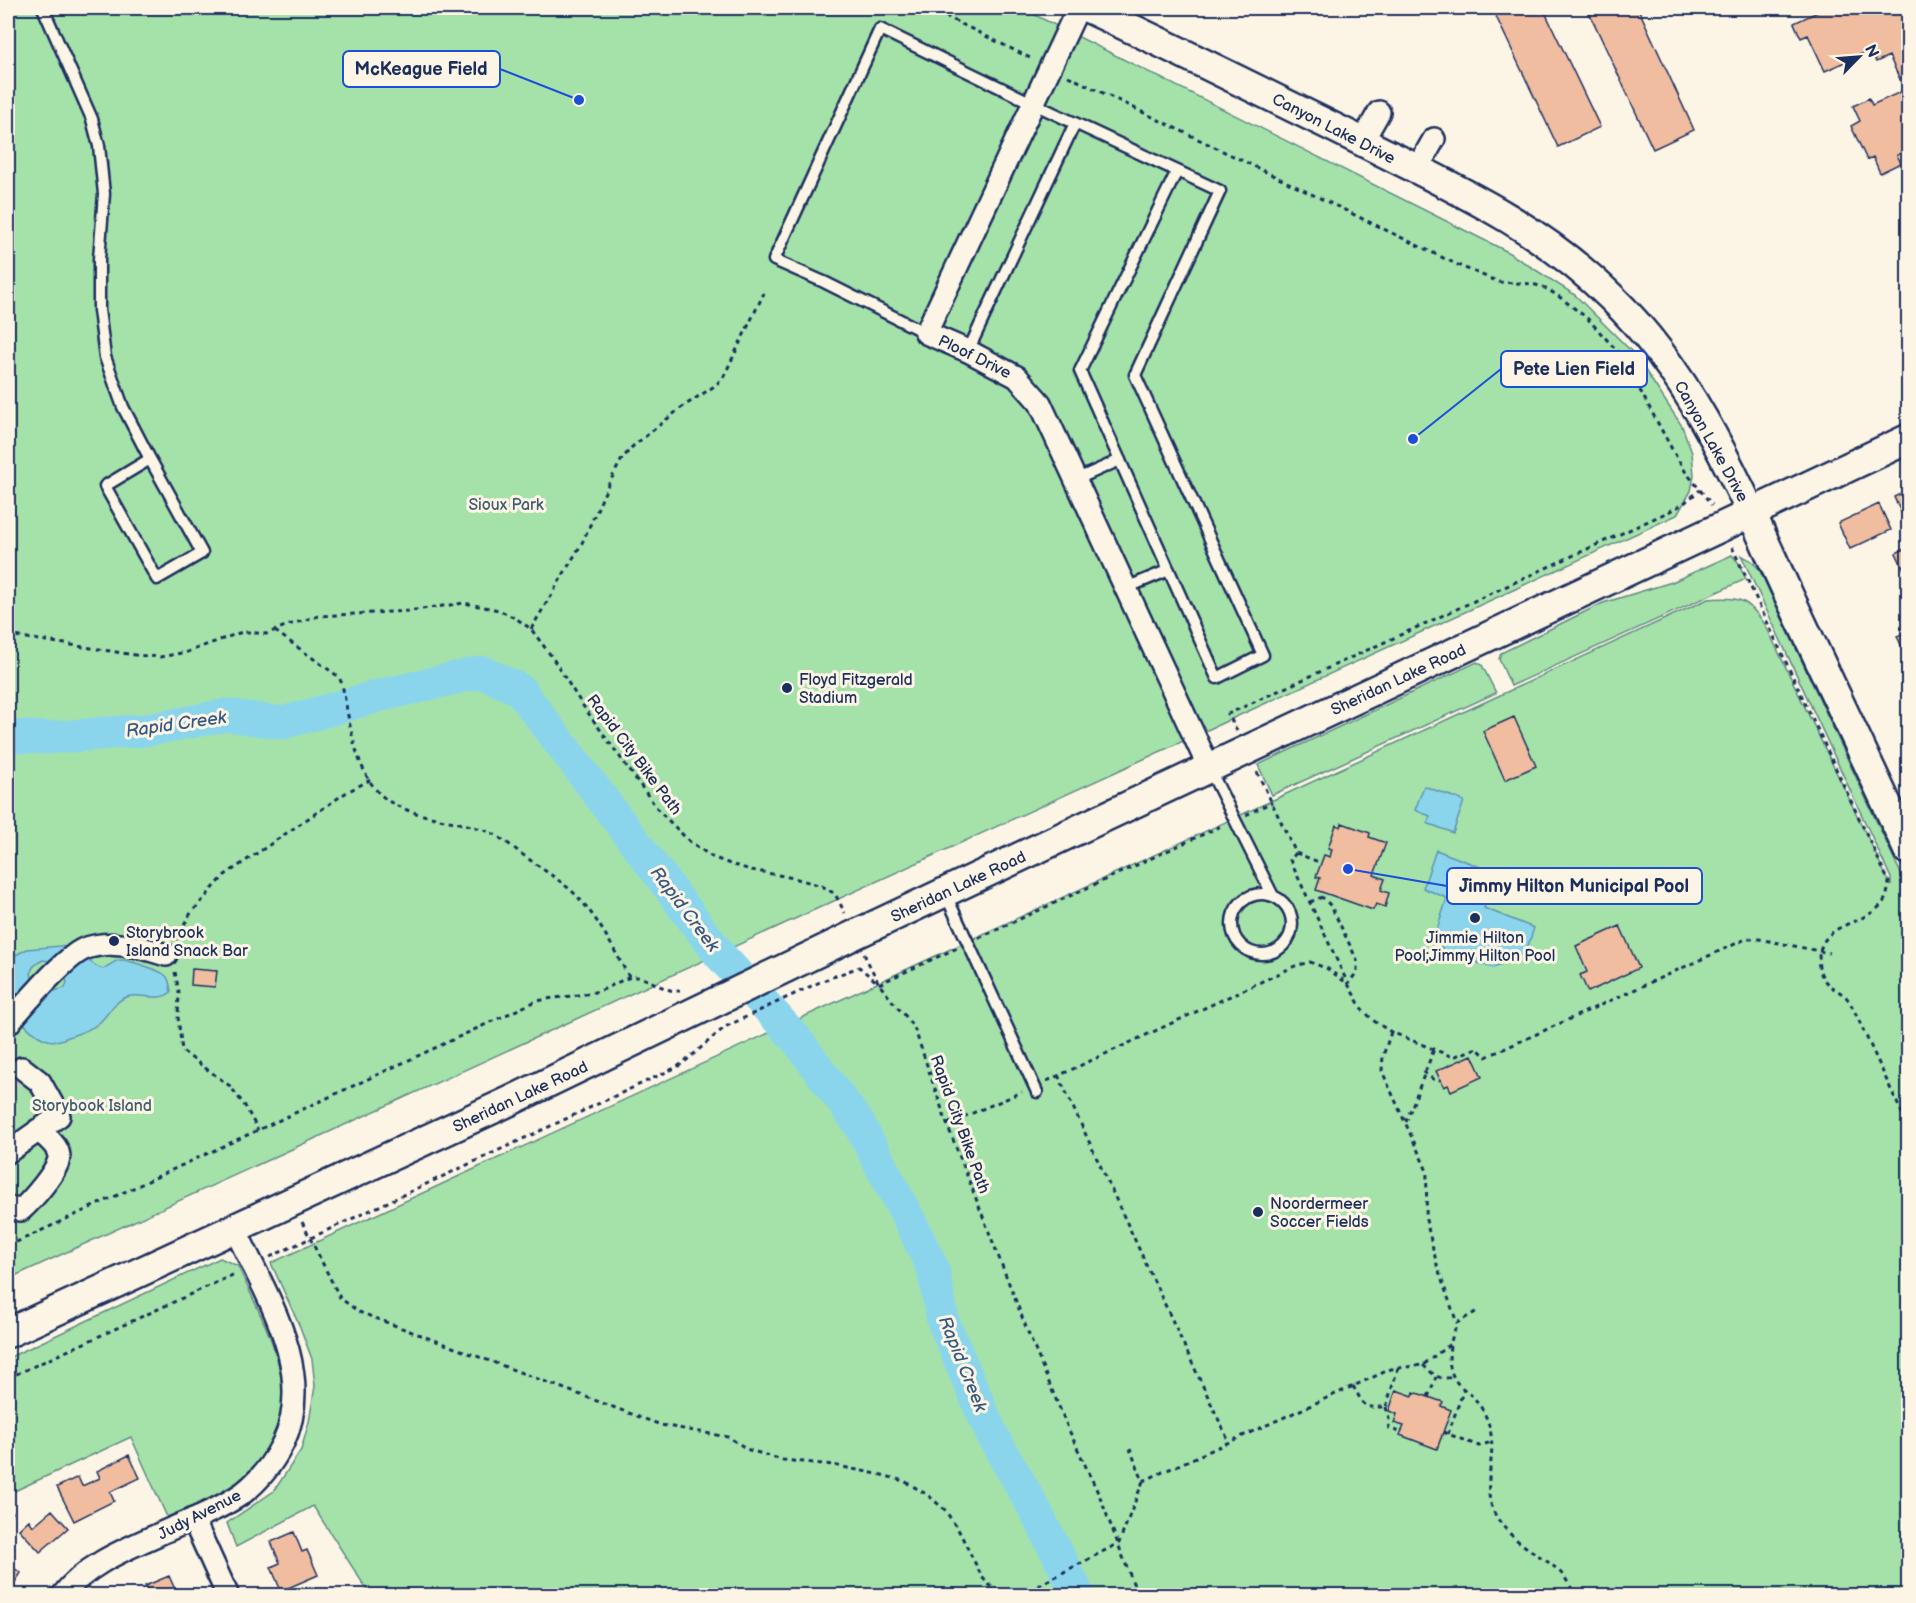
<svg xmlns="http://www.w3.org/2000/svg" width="1916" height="1603" font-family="'Balsamiq Sans',sans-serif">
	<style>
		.green { fill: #a4e2aa; stroke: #608884; stroke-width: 1.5 }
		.water { fill: #8bd5ec; stroke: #5e93b3; stroke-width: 1.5; fill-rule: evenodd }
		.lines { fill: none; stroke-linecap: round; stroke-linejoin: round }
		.river { stroke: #8bd5ec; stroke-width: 33 }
		.building { fill: #f0bda1; stroke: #1b2f5e; stroke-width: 1.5 }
		.street-tunnel { stroke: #cfcdca; stroke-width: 21; stroke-dasharray: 21 10; stroke-linecap: butt }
		.lane-casing { stroke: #1b2f5e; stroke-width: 15 }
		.street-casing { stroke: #1b2f5e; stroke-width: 26 }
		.secondary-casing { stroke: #1b2f5e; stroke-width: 33 }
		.path { stroke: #1b2f5e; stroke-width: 3; stroke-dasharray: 4.5 4.5; stroke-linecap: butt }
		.lane { stroke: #fcf5e5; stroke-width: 10 }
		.street { stroke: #fcf5e5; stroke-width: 21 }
		.secondary { stroke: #fcf5e5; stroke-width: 28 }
		.poi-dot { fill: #1b2f5e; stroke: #fcf5e5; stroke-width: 2 }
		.labels { text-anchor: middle; stroke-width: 6; stroke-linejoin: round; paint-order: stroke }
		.street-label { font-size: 16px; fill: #1b2f5e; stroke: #fcf5e5 }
		.park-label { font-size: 16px; fill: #3d5c71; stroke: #fcf5e5 }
		.poi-label { font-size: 16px; fill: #1b2f5e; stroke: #fcf5e5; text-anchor: start }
		.water-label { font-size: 18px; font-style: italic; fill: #375882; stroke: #fcf5e5 }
		.leader { fill: none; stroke: #1d4ed8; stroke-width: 2 }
		.callout-dot { fill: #1d4ed8; stroke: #fcf5e5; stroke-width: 2 }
		.callout { fill: #fcf5e5; stroke: #1d4ed8; stroke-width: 2 }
		.callout-label { font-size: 18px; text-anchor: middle; font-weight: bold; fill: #1b2f5e }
	</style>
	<rect width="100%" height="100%" fill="#fcf5e5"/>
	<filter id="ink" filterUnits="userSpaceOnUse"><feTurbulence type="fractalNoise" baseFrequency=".0167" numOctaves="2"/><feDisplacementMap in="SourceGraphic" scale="12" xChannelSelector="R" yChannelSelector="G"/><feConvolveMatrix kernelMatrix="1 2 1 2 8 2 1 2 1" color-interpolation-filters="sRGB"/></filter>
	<g filter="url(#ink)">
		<path class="green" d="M8 8H1021L1506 251 1575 295 1635 355 1682 426 1692 453 1694 475 1691 491 1677 515 8 1279Z
			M1732 555 1738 562 1746 579 1511 686 1499 659 1501 653 1603 603 1672 582Z
			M1741 555 1752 561 1759 569 1908 889V1595L371 1596 313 1506 236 1547 227 1523 274 1491 301 1450 309 1422 315 1386 312 1359 300 1327 271 1263 1708 599C1740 596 1748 599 1766 626L1891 886V878L1884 863Z
			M1477 662 1482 665 1496 693 1272 795 1258 765Z
			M220 1258 238 1266C265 1327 308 1393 262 1456 253 1468 243 1481 230 1488 210 1500 188 1508 167 1517L131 1437 8 1494V1358Z"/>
		<path class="water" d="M1424 786 1464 801 1453 833 1427 823 1430 816 1415 810Z
			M1436 850 1496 873 1484 908 1534 928 1526 952 1493 968 1443 951 1436 933 1447 898 1423 888Z
			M61 946C83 950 87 964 103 969 109 966 114 961 120 960 127 959 159 970 165 975 170 979 170 986 171 992 158 1004 137 990 122 999 112 1005 107 1016 99 1023 92 1029 83 1032 74 1035 68 1037 62 1040 56 1041 37 1042 19 1019 8 1006V959L27 949ZM43 960C58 961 62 969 67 982L65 988 48 993C35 983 20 971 43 960Z"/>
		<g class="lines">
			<path class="river" d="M8 736 47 738 147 730 227 715 282 723 382 695 482 672 520 690 720 955 797 1040 859 1124 911 1223 933 1269 943 1321 992 1435 1034 1508 1079 1596"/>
		</g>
		<path class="building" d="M1492 8H1543L1600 127 1558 147Z
			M1587 8H1638L1694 130 1653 149Z
			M1826 8H1908V150L1897 155 1901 163 1880 173 1873 157 1867 160 1851 126 1860 121 1853 106 1869 98 1872 105 1905 90 1889 56 1876 62 1871 50 1825 71 1808 35 1801 38 1794 23Z
			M1908 490V528L1894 497Z
			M1879 504 1891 530 1850 549 1838 523Z
			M1908 547V578L1896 553Z
			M1908 631V660L1897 636Z
			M1514 717 1536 766 1505 780 1483 731Z
			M1342 823 1370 833 1369 837 1386 843 1374 875 1385 879 1381 890 1389 893 1385 907 1376 904 1373 910 1316 890 1320 878 1316 877 1324 855 1330 857 1332 849 1328 848 1336 825 1341 827Z
			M1620 926 1639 968 1588 992 1580 975 1587 972 1576 946Z
			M192 969 217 971 215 987 191 985Z
			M1472 1055 1482 1077 1451 1091 1448 1085 1444 1087 1436 1071Z
			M1396 1390 1413 1396 1414 1392 1443 1402 1441 1406 1451 1410 1437 1449 1400 1435 1404 1426 1394 1423 1397 1414 1389 1411Z
			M129 1455 140 1478 110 1492 114 1501 74 1521 57 1487 78 1477 82 1486 100 1478 97 1471Z
			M8 1506 13 1513 8 1518Z
			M52 1510 68 1528 40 1552 19 1529 29 1520 33 1526Z
			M294 1532 302 1552 307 1550 318 1575 281 1591 271 1567 280 1563 271 1542Z
			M8 1564 21 1573 8 1593Z
			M169 1576 178 1596H150L145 1586Z
			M321 1589 324 1596H308Z"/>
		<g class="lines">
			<path class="street-tunnel" d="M8 1080 22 1068"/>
			<defs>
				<path id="lane" d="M43 8 92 119 99 146 104 194 99 259V310L105 357 123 407 150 459 202 553 157 579 105 486 150 459
					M926 333 824 282 774 260 880 29 1032 103 1220 191 1135 375 1263 655 1217 678 1080 371 1177 171
					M968 351 1075 123
					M1075 480 1120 460
					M1126 588 1169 570
					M1209 768 1273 896
					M945 893 1037 1092
					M1232 924a30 30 0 1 1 60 0a30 30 0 1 1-60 0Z"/>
				<path id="street" d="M1078 8 926 333 968 351 1017 377 1040 403 1209 768
					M1362 142 1379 112
					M1417 169 1434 139
					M8 1024C22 1007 65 957 84 949 109 939 142 947 166 955
					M8 1152 59 1116 40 1082 22 1068
					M8 1207 13 1209 21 1210C30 1202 61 1168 59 1156 58 1145 46 1137 38 1130
					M193 1519 228 1596
					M62 1596C87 1563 129 1548 166 1531 191 1520 220 1509 243 1493 260 1480 273 1463 283 1443 317 1372 265 1293 235 1229"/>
				<path id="secondary" d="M1088 8C1180 51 1270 96 1361 141 1452 187 1537 224 1611 297 1694 377 1738 484 1785 587 1826 675 1868 762 1908 850
					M8 1333 510 1101 854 935 1908 439"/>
			</defs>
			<use href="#lane" class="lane-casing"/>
			<use href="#street" class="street-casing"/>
			<use href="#secondary" class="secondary-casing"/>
			<path class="path" d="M929 8 1032 59
				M1068 76 1460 266 1499 282 1532 284 1543 287 1557 295 1587 318 1619 353 1629 370 1673 451 1685 471 1712 505
				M1732 547 1889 882C1888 891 1887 900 1879 907 1859 926 1821 923 1819 958 1818 964 1819 970 1822 976 1827 987 1837 989 1846 997 1849 1000 1851 1005 1853 1008L1908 1126
				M531 629 582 543 608 485 622 459 632 447 681 408 716 385 724 376 764 293
				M275 631 339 677 342 684C349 718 354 766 378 792 403 819 456 818 489 832 503 838 517 851 530 860 545 871 561 881 574 893 598 917 613 948 629 977
				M8 635 135 655 160 657 187 652 239 633 249 632 266 634 288 625 319 616 408 611 464 603 499 610 517 619 531 629 552 657 581 703 659 811 689 841 712 857 730 864 751 870 794 878 822 886 835 894 845 913
				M1237 731 1228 714 1668 512 1683 504 1700 490
				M1257 772 1296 853 1321 863
				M1246 815 1272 802
				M1296 853 1290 860 1348 984 1357 972V960L1331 906 1322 897
				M1310 902 1322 897 1324 893
				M979 938 1221 826
				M175 940 191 913 225 875 347 792 370 780
				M864 954 879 984 897 1007 904 1014 915 1030 947 1124 1031 1340 1068 1428 1100 1497 1138 1596
				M175 972 179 992 178 1017 182 1051 230 1086 245 1106 258 1130
				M879 984 957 948
				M1391 1032 1383 1056 1382 1071 1427 1171 1426 1220 1438 1269 1457 1323
				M1423 1072 1433 1079 1440 1080
				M1058 1075 1229 1442
				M1047 1081 1295 966 1310 962 1328 969 1348 984 1362 1009 1374 1021 1391 1032 1453 1057 1477 1048 1486 1057 1746 939H1759L1829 953
				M1406 1122 1434 1049
				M947 1124 1022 1092
				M302 1222 340 1298 359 1312 661 1425 728 1437 749 1450 783 1460 833 1465 882 1475 904 1481 928 1495 945 1510 959 1531 982 1577C996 1594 1008 1597 1028 1591L1119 1543 1143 1481 1130 1449
				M8 1246 534 1002C556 996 580 997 602 990 613 986 625 976 637 977 652 979 664 992 680 991
				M270 1257 677 1067C695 1055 709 1039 727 1026L822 981 859 967 878 983
				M1450 1346C1448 1360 1449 1374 1459 1385 1463 1389 1469 1392 1473 1397 1481 1405 1487 1417 1490 1429 1498 1466 1475 1492 1503 1526 1518 1545 1539 1554 1557 1569 1565 1576 1570 1586 1576 1596
				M1423 1365C1435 1376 1438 1380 1454 1377
				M8 1378 237 1273
				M1353 1386 1362 1402 1368 1407H1386L1398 1368
				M1428 1397 1436 1377
				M1386 1407 1389 1419V1428L1399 1432
				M1443 1432 1479 1446 1491 1442
				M1448 1434 1464 1389
				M1143 1481 1391 1369 1423 1365 1450 1344 1457 1323 1479 1310"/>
			<use href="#lane" class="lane"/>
			<use href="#street" class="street"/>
			<use href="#secondary" class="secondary"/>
		</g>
	</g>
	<g class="poi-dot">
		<circle cx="787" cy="688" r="6"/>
		<circle cx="1475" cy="918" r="6"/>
		<circle cx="114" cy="941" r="6"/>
		<circle cx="1258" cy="1212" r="6"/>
	</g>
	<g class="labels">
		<g class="street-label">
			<text transform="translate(1334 128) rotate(27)" y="6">Canyon Lake Drive</text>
			<text transform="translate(975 356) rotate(26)" y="6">Ploof Drive</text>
			<text transform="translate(1712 441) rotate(61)" y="6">Canyon Lake Drive</text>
			<text transform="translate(1398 679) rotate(-25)" y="6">Sheridan Lake Road</text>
			<text transform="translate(635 754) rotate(53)" y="6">Rapid City Bike Path</text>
			<text transform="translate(958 886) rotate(-25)" y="6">Sheridan Lake Road</text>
			<text transform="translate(520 1096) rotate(-25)" y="6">Sheridan Lake Road</text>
			<text transform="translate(961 1124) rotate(70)" y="6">Rapid City Bike Path</text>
			<text transform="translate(199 1514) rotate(-27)" y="6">Judy Avenue</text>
		</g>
		<g class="park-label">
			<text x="506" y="510">Sioux Park</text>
			<text x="92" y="1111">Storybook Island</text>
		</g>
		<g class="poi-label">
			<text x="799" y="685">Floyd Fitzgerald<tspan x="799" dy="18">Stadium</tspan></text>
			<text x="126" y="938">Storybrook<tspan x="126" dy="18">Island Snack Bar</tspan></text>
			<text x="1475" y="943" text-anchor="middle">Jimmie Hilton<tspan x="1475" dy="18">Pool;Jimmy Hilton Pool</tspan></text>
			<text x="1270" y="1209">Noordermeer<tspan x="1270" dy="18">Soccer Fields</tspan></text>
		</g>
		<g class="water-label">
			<text transform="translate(176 724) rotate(-8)" y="6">Rapid Creek</text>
			<text transform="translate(685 909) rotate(53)" y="6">Rapid Creek</text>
			<text transform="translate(963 1364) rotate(68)" y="6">Rapid Creek</text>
		</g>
	</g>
	<path class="leader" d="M579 100L500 69M1413 439L1501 369M1348 869L1447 886"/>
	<g class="callout-dot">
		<circle cx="579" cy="100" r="6"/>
		<circle cx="1413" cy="439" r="6"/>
		<circle cx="1348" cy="869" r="6"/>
	</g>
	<g class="callout">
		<rect x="343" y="51" width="157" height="36" rx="6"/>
		<rect x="1501" y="351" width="146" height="36" rx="6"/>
		<rect x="1447" y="868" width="255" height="36" rx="6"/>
	</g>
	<g class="callout-label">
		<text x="421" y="75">McKeague Field</text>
		<text x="1574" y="375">Pete Lien Field</text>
		<text x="1574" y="892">Jimmy Hilton Municipal Pool</text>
	</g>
	<rect width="1916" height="1603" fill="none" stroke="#fcf5e5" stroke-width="30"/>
	<rect x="15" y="15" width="1886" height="1573" fill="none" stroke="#1b2f5e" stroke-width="2" filter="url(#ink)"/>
	<g transform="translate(1859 57) rotate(65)" stroke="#fcf5e5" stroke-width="4.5" paint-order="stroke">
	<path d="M0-4.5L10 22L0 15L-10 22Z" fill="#1b2f5e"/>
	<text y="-9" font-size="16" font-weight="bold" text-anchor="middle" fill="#1b2f5e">N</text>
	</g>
</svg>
